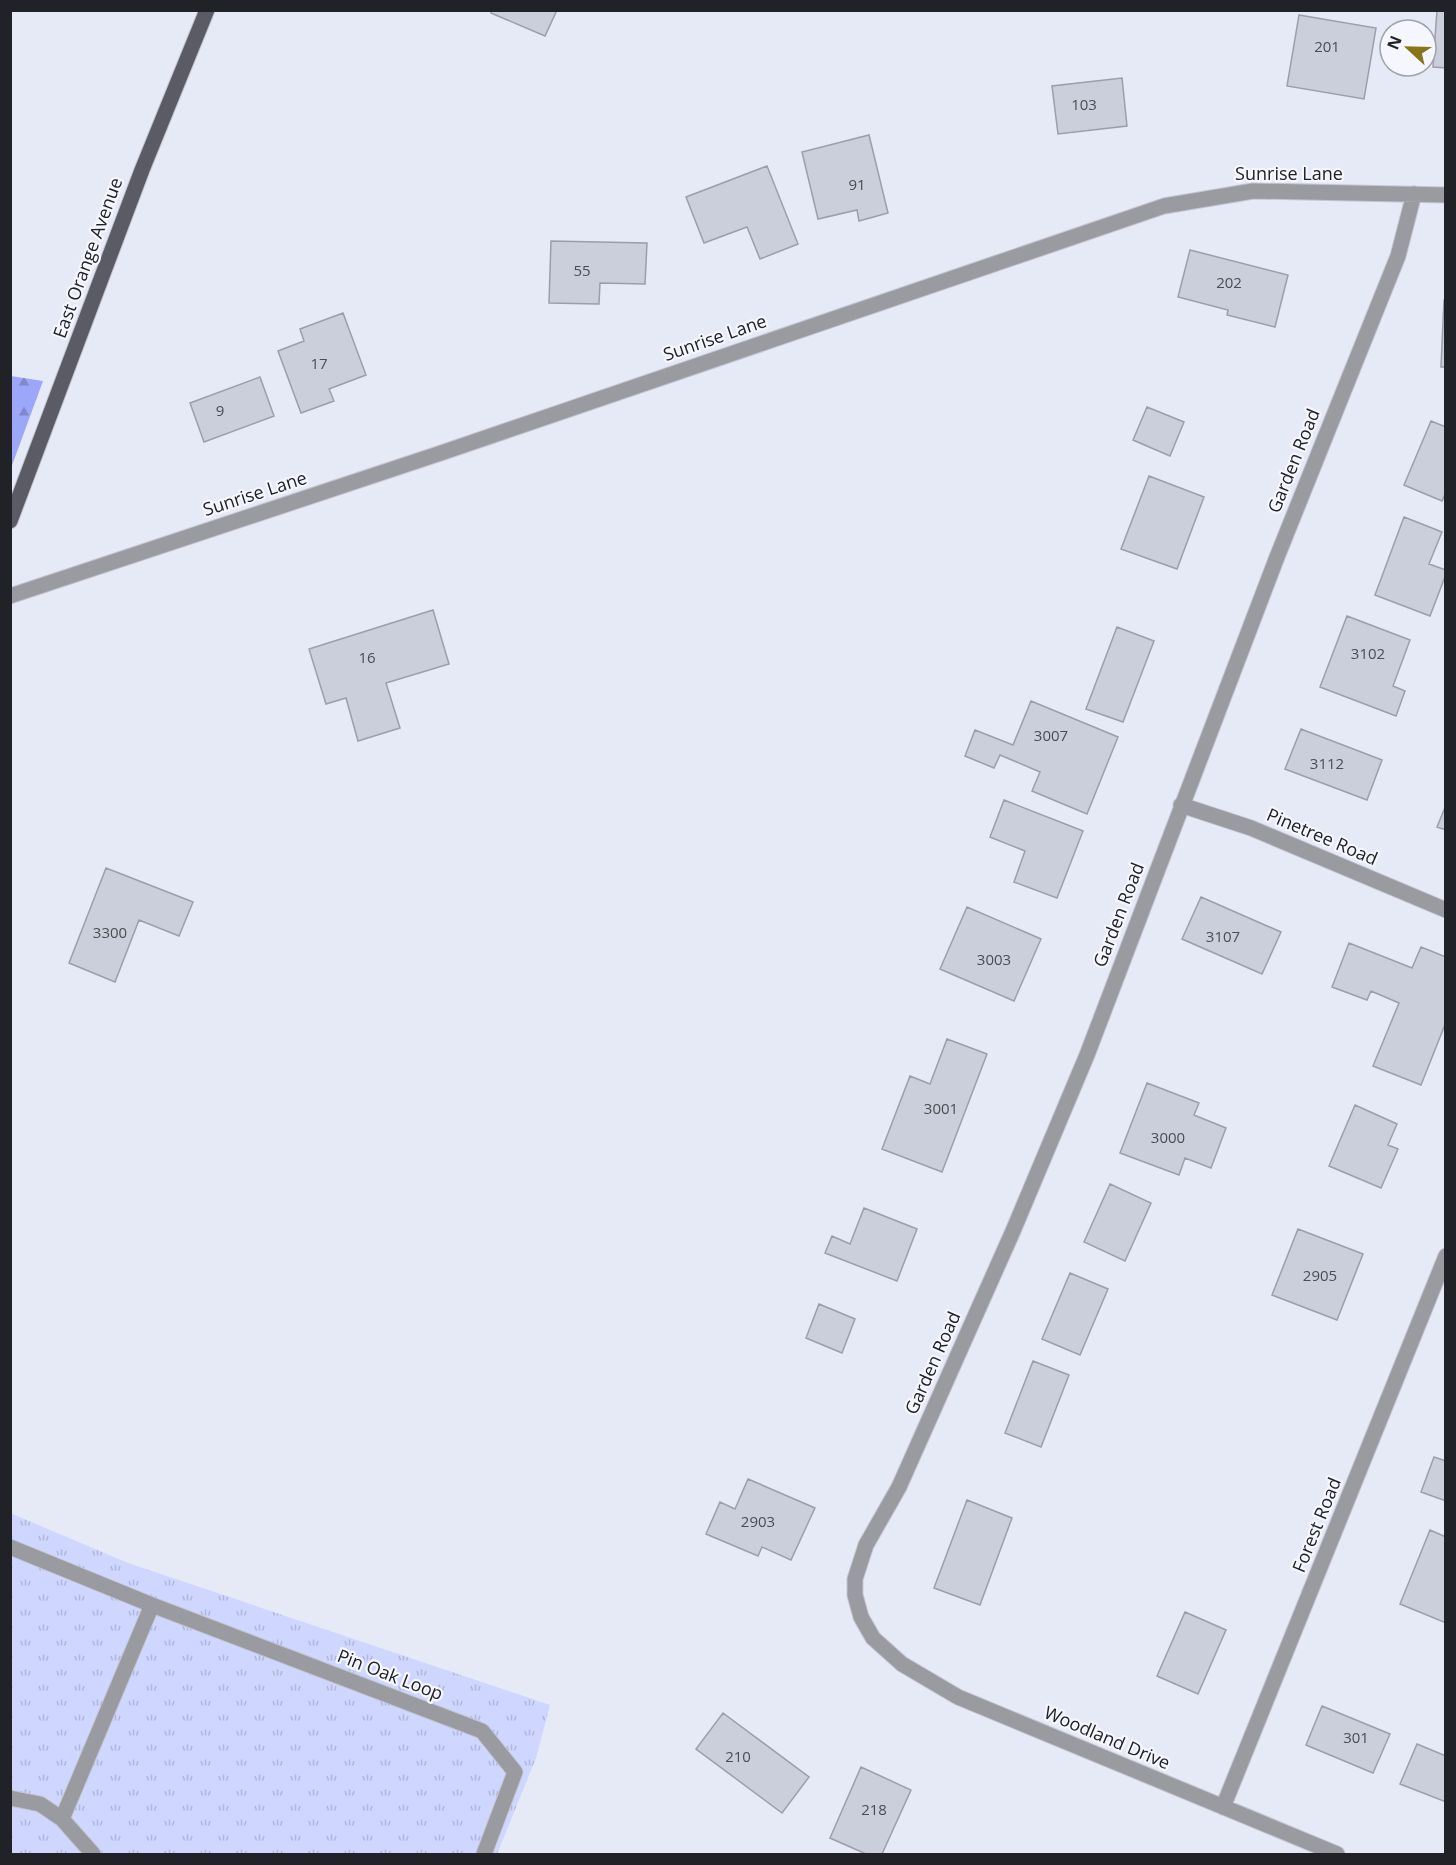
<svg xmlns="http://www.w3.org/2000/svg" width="1456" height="1865" font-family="'Open Sans',sans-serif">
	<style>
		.grass { fill: url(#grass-tufts) }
		.forest { fill: url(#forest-firs) }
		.building { fill: #cbcedb; stroke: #9c9eaa; stroke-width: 1.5 }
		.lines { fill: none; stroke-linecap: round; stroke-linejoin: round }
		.minor-casing { stroke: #c3c5d1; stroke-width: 17 }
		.primary-casing { stroke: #c3c5d1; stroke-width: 17 }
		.minor { stroke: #9a9ba1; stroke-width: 15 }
		.primary { stroke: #5a5b65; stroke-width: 15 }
		.labels { text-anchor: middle; stroke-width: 4.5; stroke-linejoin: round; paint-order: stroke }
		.number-label { font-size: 15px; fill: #4c4d54 }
		.street-label { font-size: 18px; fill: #212227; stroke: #f5f6fe }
	</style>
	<defs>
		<pattern id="grass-tufts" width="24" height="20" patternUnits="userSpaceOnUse" patternTransform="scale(1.5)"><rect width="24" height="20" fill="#cfd6ff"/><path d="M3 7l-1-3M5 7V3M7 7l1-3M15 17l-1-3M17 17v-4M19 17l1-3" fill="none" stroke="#b1b7db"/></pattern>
		<pattern id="forest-firs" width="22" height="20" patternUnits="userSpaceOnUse" patternTransform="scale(1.5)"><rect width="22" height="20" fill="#9da7fa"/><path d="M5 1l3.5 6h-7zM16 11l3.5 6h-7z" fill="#8088ca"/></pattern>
	</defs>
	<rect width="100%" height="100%" fill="#e6e9f6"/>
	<path class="grass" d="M10 1513 128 1563 550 1705 536 1758 497 1854H11Z"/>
	<path class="forest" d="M11 376 43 381 11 468 10 376Z"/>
	<path class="building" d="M492 10H557L545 36 491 13Z
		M1437 10H1446V68L1433 67Z
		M1299 15 1376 28 1364 99 1287 86Z
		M1122 78 1127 126 1058 134 1052 86Z
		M869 135 888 213 859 221 857 210 818 219 802 152Z
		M767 166 798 244 760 259 747 227 704 243 686 197Z
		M551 241 647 243 645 284 600 283 599 304 549 303Z
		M1190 250 1288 275 1275 327 1227 315 1228 310 1178 297Z
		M1444 300H1446V367H1441Z
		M343 313 366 375 329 389 334 401 301 413 278 351 304 341 300 329Z
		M260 377 274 416 204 442 190 403Z
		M1147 407 1184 422 1170 456 1133 440Z
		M1431 421 1446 427V492L1442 501 1404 485Z
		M1149 476 1204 497 1177 569 1121 549Z
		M1404 517 1442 532 1429 564 1446 570V574L1430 616 1375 595Z
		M433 610 449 664 386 683 400 728 358 741 346 698 326 704 309 649Z
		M1347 616 1410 640 1393 686 1405 691 1396 716 1320 687Z
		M1117 627 1154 641 1123 722 1086 709Z
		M1031 701 1118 737 1087 814 1032 791 1040 772 1000 755 994 768 965 756 975 730 1013 745Z
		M1301 729 1382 760 1367 800 1285 769Z
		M1004 800 1083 831 1057 898 1014 882 1025 851 990 837Z
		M1446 805V830L1437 827Z
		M106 868 193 902 179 936 139 920 115 982 69 963Z
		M1201 897 1281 932 1262 974 1182 939Z
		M967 907 1041 939 1014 1001 940 969Z
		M1349 943 1412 968 1421 947 1446 957V1022L1421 1085 1373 1066 1399 1003 1371 991 1367 1000 1332 987Z
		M947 1039 987 1054 942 1172 882 1149 910 1076 930 1084Z
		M1147 1083 1199 1103 1194 1115 1226 1128 1211 1168 1185 1158 1179 1175 1120 1153Z
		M1355 1105 1397 1124 1388 1145 1398 1149 1381 1188 1329 1166Z
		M1110 1184 1151 1203 1125 1261 1084 1242Z
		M864 1208 917 1229 897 1281 825 1253 832 1236 850 1244Z
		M1298 1229 1363 1254 1337 1320 1272 1295Z
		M1070 1273 1108 1289 1080 1355 1042 1339Z
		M819 1304 855 1319 842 1353 806 1338Z
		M1033 1361 1069 1375 1041 1447 1005 1433Z
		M1434 1457 1446 1461V1501L1421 1492Z
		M748 1479 815 1508 791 1560 762 1547 758 1556 706 1534 720 1502 735 1509Z
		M967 1500 1012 1518 980 1605 934 1588Z
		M1430 1530 1446 1537V1623L1400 1604Z
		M1185 1612 1226 1630 1198 1694 1157 1676Z
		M1322 1706 1390 1734 1373 1773 1306 1745Z
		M723 1713 809 1777 782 1813 696 1749Z
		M1417 1744 1446 1756V1802L1400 1784Z
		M861 1767 911 1790 882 1854H866L830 1838Z"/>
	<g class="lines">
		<defs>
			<path id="minor" d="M10 596 441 453 1164 206 1253 191 1446 195
				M1181 805 1251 828 1446 910
				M10 1547 152 1605 482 1731 515 1772 484 1854
				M10 1798 40 1804 62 1819 93 1854
				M1223 1807 1446 1256
				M62 1819 152 1605
				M1337 1854 958 1697 902 1664 873 1638 861 1617 855 1595V1579L866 1545 899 1487 1013 1231 1087 1055 1277 557 1398 256 1414 194"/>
			<path id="primary" d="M10 521 142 170 207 10"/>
		</defs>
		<use href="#minor" class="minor-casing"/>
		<use href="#primary" class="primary-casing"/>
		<use href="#minor" class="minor"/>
		<use href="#primary" class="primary"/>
	</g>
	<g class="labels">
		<g class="number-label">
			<text x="1327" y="52">201</text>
			<text x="1084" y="110">103</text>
			<text x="857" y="190">91</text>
			<text x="582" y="276">55</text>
			<text x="1229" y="288">202</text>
			<text x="319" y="369">17</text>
			<text x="220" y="416">9</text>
			<text x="1368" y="659">3102</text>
			<text x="367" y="663">16</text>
			<text x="1051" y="741">3007</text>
			<text x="1327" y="769">3112</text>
			<text x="110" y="938">3300</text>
			<text x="1223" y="942">3107</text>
			<text x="994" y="965">3003</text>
			<text x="941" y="1114">3001</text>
			<text x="1168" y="1143">3000</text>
			<text x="1320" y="1281">2905</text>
			<text x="758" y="1527">2903</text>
			<text x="1356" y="1743">301</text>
			<text x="738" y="1762">210</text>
			<text x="874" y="1815">218</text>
		</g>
		<g class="street-label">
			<text x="1289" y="180">Sunrise Lane</text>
			<text transform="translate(88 258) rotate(-70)" y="6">East Orange Avenue</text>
			<text transform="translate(715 338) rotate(-19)" y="6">Sunrise Lane</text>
			<text transform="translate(1294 461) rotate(-68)" y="6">Garden Road</text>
			<text transform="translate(255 494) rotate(-18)" y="6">Sunrise Lane</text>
			<text transform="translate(1322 837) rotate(23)" y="6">Pinetree Road</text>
			<text transform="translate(1119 915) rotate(-69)" y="6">Garden Road</text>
			<text transform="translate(933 1363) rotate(-66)" y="6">Garden Road</text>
			<text transform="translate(1317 1525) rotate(-68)" y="6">Forest Road</text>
			<text transform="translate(390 1675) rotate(21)" y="6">Pin Oak Loop</text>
			<text transform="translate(1107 1738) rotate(23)" y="6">Woodland Drive</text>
		</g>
	</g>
	<rect width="1456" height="1865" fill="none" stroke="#212227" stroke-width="24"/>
	<g transform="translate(1408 48) rotate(292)"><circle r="28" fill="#f5f6fe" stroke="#a0a1a8" stroke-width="1.5"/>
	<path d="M0-4.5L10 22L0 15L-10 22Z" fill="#877518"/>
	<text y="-9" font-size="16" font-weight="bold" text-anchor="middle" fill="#212227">N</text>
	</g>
</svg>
